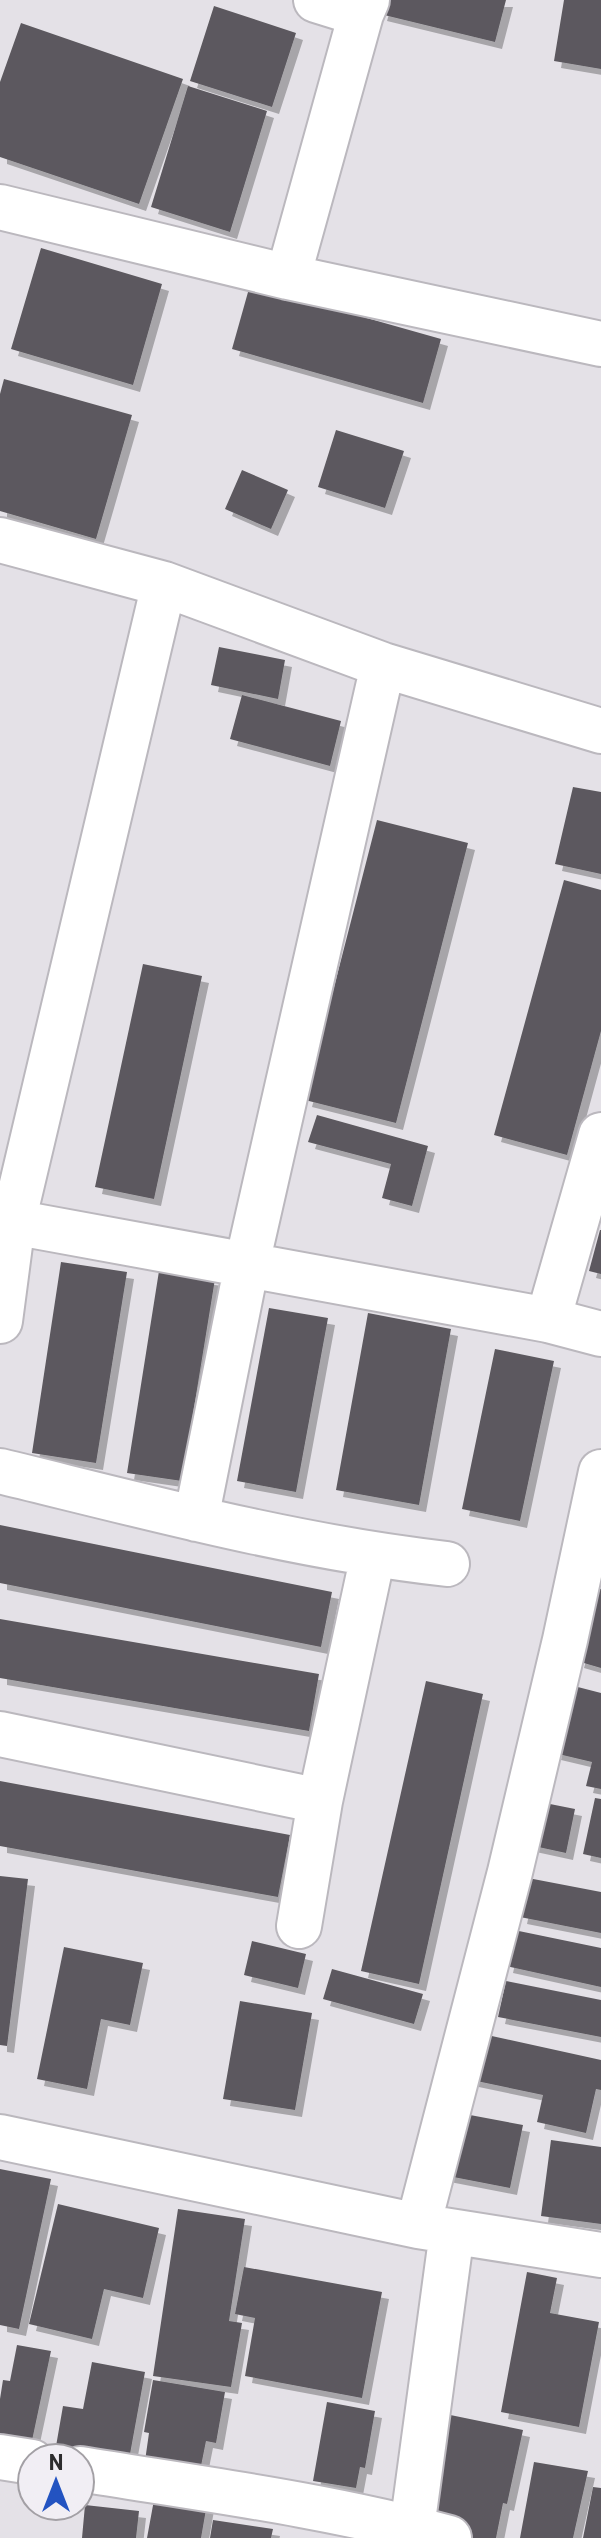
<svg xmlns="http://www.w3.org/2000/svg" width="601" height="2538" font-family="Barlow,sans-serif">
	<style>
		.building { fill: #5c595e; filter: url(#shadow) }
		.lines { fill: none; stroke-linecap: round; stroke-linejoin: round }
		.street-casing { stroke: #bbb8be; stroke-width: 48 }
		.street { stroke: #fff; stroke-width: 44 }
	</style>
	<defs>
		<filter id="shadow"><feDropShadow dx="7" dy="7" stdDeviation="0" flood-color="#0004"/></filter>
	</defs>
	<rect width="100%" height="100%" fill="#e4e1e7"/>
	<path class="building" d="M384 0H506L495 42 380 14Z
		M564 0H601V69L554 61Z
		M214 6 296 33 272 107 190 81Z
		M21 23 183 79 139 204 0 157V82Z
		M188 86 267 111 230 232 151 207Z
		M41 248 162 284 133 385 11 349Z
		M250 285 441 339 423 403 232 349Z
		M4 379 132 415 96 539 0 511V394Z
		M336 430 404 451 385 508 318 487Z
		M242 470 288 490 271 529 225 509Z
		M219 647 285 660 278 699 211 685Z
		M242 695 341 721 330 766 230 739Z
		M573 787 601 792V874L555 864Z
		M377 820 468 843 396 1123 305 1100Z
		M564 880 601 890V1031L567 1155 494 1135Z
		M143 964 202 976 154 1199 95 1187Z
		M317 1115 428 1146 412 1206 382 1198 391 1164 308 1142Z
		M600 1230H601V1274L589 1271Z
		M61 1262 127 1272 96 1463 32 1453Z
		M159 1271 215 1279 182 1481 127 1473Z
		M269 1308 328 1318 296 1492 237 1481Z
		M368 1313 451 1329 419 1505 336 1490Z
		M495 1349 554 1361 520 1521 462 1509Z
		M0 1525 332 1592 321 1647 0 1583Z
		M597 1588 601 1589V1668L577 1661Z
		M0 1619 319 1674 309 1731 0 1678Z
		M426 1681 483 1694 419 1984 361 1971Z
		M570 1685 601 1693V1789L586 1786 592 1762 554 1753Z
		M0 1781 290 1835 278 1897 0 1846Z
		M515 1797 575 1809 566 1853 506 1840Z
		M595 1798 601 1799V1858L583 1854Z
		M0 1876 28 1879 7 2046 0 2045Z
		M528 1878 601 1892V1933L520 1917Z
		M514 1930 601 1948V1987L506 1966Z
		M252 1941 306 1954 298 1988 244 1975Z
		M64 1947 143 1963 130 2025 101 2019 87 2089 37 2079Z
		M332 1969 423 1994 414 2024 323 1999Z
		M506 1981 601 2000V2037L498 2017Z
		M240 2001 312 2013 295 2110 223 2099Z
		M478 2033 601 2060V2090L596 2089 586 2133 537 2122 543 2095 467 2079Z
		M454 2112 523 2125 510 2188 443 2175Z
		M551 2140 601 2147V2224L541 2216Z
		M0 2169 51 2179 19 2329 0 2325Z
		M58 2204 159 2228 143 2298 104 2289 92 2339 29 2324Z
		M178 2209 245 2219 229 2321 242 2323 231 2387 153 2376Z
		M244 2267 382 2292 362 2398 245 2376 255 2318 235 2314Z
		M527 2272 557 2278 550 2313 599 2322 579 2427 501 2412Z
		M17 2345 51 2351 30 2450 0 2445V2399L3 2380 10 2381Z
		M92 2362 145 2372 128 2465 55 2452 63 2406 83 2409Z
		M153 2380 225 2392 216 2443 206 2441 200 2471 145 2461 149 2433 144 2432Z
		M327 2402 375 2411 365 2468 360 2467 356 2488 313 2481Z
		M426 2410 523 2430 507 2504 503 2503 496 2538H443L407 2530Z
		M534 2462 588 2471 573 2538H520Z
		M593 2487 601 2488V2538H583Z
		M156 2489 208 2498 201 2538H147Z
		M85 2505 139 2511 136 2538H82Z
		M213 2520 273 2529 271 2538H210Z"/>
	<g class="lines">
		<defs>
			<path id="street" d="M316 0 361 14 367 0
				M0 207 288 277 601 344
				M288 277 361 14
				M0 540 164 584 383 665 601 731
				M13 1222 548 1320 601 1334
				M548 1320 601 1135
				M0 1321 13 1222 164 584
				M0 1471C148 1507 295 1547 447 1564
				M196 1519 247 1264 383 665
				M0 1734 320 1801
				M299 1926 320 1801 373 1555
				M0 2137 418 2226 601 2255
				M418 2226 510 1872 565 1640 601 1472
				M0 2457 32 2462
				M80 2469C203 2489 328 2505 449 2538
				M412 2528 452 2232"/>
		</defs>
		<use href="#street" class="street-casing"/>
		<use href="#street" class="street"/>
	</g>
	<g transform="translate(56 2482)"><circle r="38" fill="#f1eef4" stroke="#a3a0a5" stroke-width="2"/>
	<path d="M0-6L14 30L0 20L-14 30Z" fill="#2353c1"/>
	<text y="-12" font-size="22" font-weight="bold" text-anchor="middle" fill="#2d2c2e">N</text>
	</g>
</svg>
